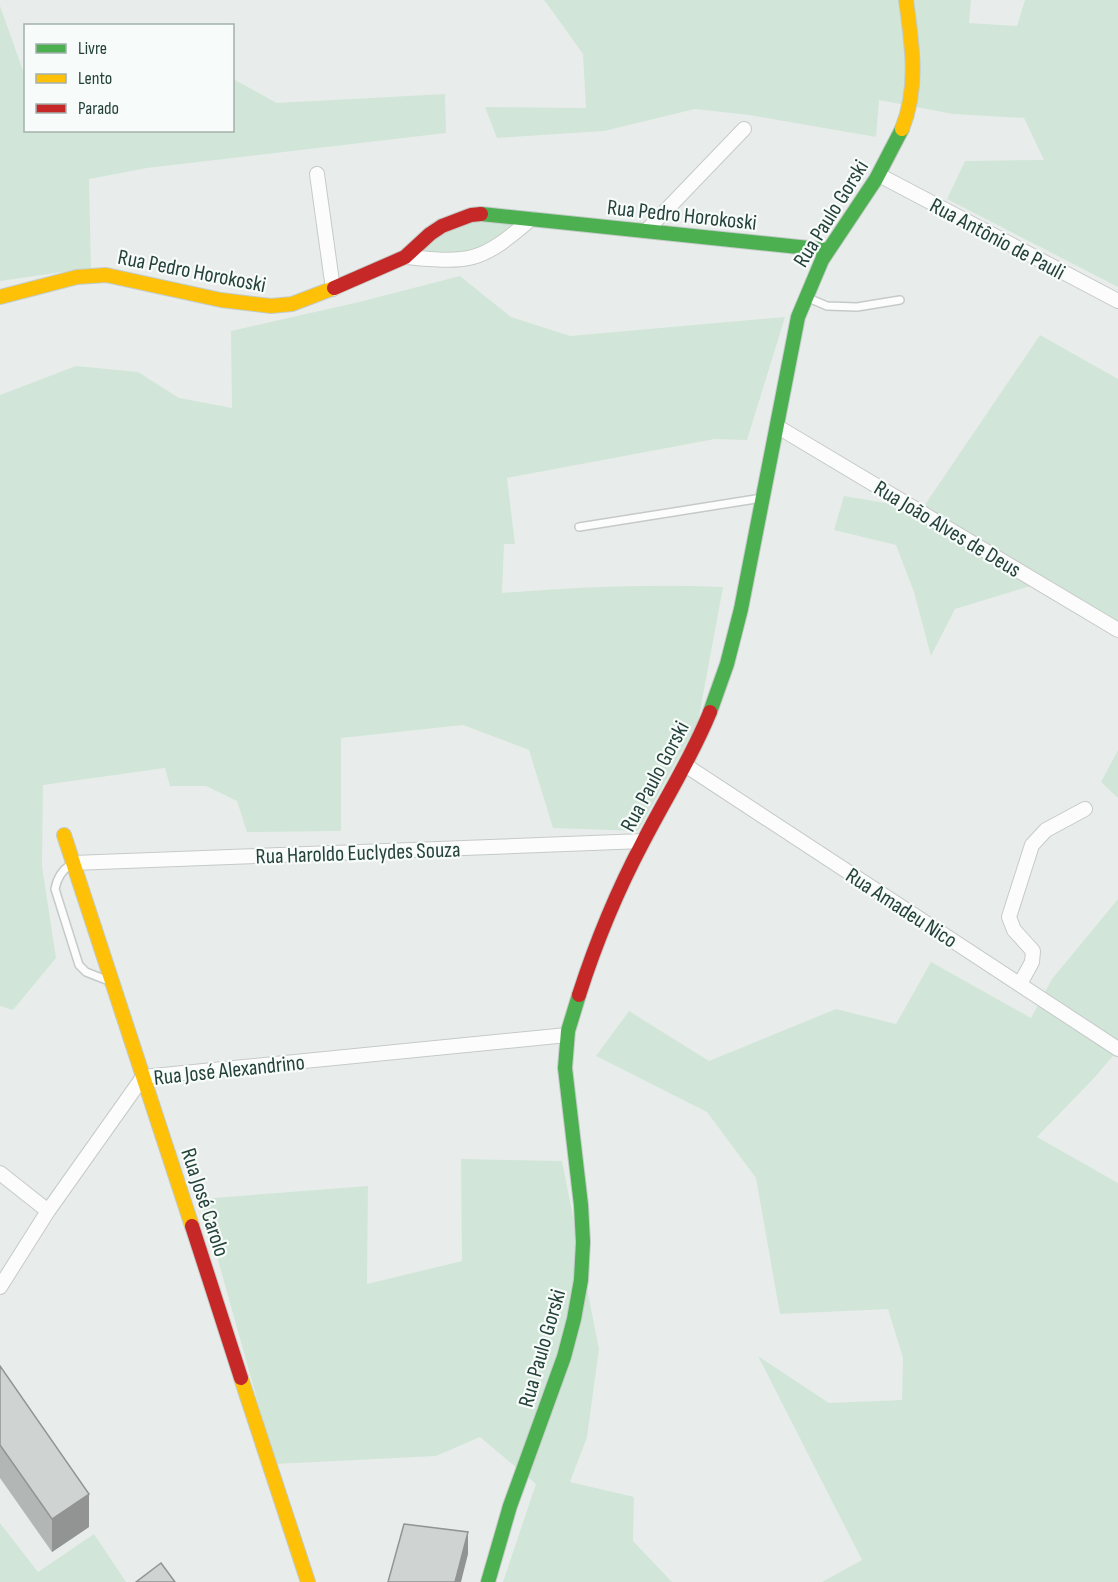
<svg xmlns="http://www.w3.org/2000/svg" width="1118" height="1582" font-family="'Sofia Sans Condensed',sans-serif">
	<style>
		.green { fill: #d1e6d8 }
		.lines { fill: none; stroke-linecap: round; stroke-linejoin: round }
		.lane-casing { stroke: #c5cac8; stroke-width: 10 }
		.street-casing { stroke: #c5cac8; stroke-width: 16 }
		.fast-casing { stroke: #c3cbc8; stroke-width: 16 }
		.slow-casing { stroke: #c3cbc8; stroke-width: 16 }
		.jam-casing { stroke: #c3cbc8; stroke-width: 16 }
		.lane { stroke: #fcfcfc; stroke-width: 7 }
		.street { stroke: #fcfcfc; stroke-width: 14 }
		.fast { stroke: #4caf50; stroke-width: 14 }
		.slow { stroke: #ffc107; stroke-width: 14 }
		.jam { stroke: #c62828; stroke-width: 14 }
		.wall { fill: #b2b6b5 }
		.shaded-wall { fill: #919493 }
		.building { fill: #cfd4d2; stroke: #919493; stroke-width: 1.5 }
		.labels { text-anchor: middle; stroke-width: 4.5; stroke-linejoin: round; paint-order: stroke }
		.street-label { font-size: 22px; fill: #24423a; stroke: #f7fbf9 }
	</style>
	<rect width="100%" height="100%" fill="#e8edeb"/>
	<path class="green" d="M542 0H971L969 23 1017 26 1025 0H1118V287L947 199 965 161 1044 160 1024 118 953 114 879 100 876 137 749 115 695 109 604 131 497 138 485 107 586 108 583 54 545 1Z
		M0 6 25 76 26 130H232L233 79 277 103 445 94 446 133 147 168 89 179 91 268 0 281Z
		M467 222H515C485 256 462 255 419 252L435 238Z
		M460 276 511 317 570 336 785 317 747 440 715 439 507 478 515 544H504L502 593C576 587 649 584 723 587L698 722 638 831 553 828 529 750 463 725 341 738V831L247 832 237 801 206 786H170L165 768 43 785 42 866 56 958 13 1010 0 1006V395L76 366 138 372 179 398 232 408 231 331 359 302Z
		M1040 335 1118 379V622L1050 580 955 609 931 656 914 592 896 545 834 530 844 496 922 509Z
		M1118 750V798L1101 782Z
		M1118 899V1050L1095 1077 1037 1137 1118 1183V1582H822L862 1560 758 1356 829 1403 902 1400 903 1358 888 1309 780 1314 756 1178 707 1112 596 1056 629 1011 709 1061 836 1009 896 1024 931 962 1031 1018 1052 979Z
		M461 1159 562 1161 599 1349 587 1437 570 1482 634 1497 633 1541 672 1582H503L536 1484 480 1437 436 1456 275 1464 201 1199 368 1186 367 1284 462 1261Z
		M0 1523 38 1572 94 1534 126 1582H0Z"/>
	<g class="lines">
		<defs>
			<path id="lane" d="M806 297 827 306 857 307 900 300
				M579 527 762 498
				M70 865C61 871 57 878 55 889L79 965 86 972 109 981"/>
			<path id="street" d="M317 174 333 289
				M879 175 1118 301
				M646 231 744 129
				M405 257C471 263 480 263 531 219
				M778 427 1118 630
				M685 765 1118 1049
				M73 863 643 841
				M1020 984 1032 962 1033 951 1014 930 1009 917 1032 845 1046 830 1085 809
				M0 1173 48 1211
				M0 1287 48 1211 143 1077 567 1035"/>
			<path id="fast" d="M481 214 828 250
				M710 712 727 664 741 609 798 317 822 260 876 179 902 129
				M488 1582 510 1506 564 1357 574 1319 581 1280 583 1242 581 1205 565 1068 568 1031 579 995"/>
			<path id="slow" d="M902 129C919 87 912 44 906 0
				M0 297 77 277 106 275 221 300 271 306 292 304 334 288
				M64 835 192 1226
				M241 1378 308 1582"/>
			<path id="jam" d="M334 288 405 257 430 234 442 226 471 215 481 214
				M579 995C596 942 617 891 643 842 665 799 692 757 710 712
				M192 1226 241 1378"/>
		</defs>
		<use href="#lane" class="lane-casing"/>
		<use href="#street" class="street-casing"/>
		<use href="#fast" class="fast-casing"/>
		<use href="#slow" class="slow-casing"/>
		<use href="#jam" class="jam-casing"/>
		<use href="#lane" class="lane"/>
		<use href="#street" class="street"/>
		<use href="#fast" class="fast"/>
		<use href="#slow" class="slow"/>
		<use href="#jam" class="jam"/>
	</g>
	<path class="wall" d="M0 1366 89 1527 52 1552 0 1478Z"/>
	<path class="shaded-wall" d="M89 1494V1527L52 1552V1519Z
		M468 1532V1554L461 1582H455Z"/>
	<path class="building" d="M0 1366 89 1494 52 1519 0 1445Z
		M404 1524 468 1532 455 1582H388Z
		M161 1563 175 1582H136Z"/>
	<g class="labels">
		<g class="street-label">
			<text transform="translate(830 213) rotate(-58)" y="8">Rua Paulo Gorski</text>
			<text transform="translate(682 214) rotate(6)" y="8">Rua Pedro Horokoski</text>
			<text transform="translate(998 238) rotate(28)" y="8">Rua Antônio de Pauli</text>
			<text transform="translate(192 270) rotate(11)" y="8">Rua Pedro Horokoski</text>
			<text transform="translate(948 528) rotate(31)" y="8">Rua João Alves de Deus</text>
			<text transform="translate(654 776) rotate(-62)" y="8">Rua Paulo Gorski</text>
			<text transform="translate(358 852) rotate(-2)" y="8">Rua Haroldo Euclydes Souza</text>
			<text transform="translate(902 907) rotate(33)" y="8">Rua Amadeu Nico</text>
			<text transform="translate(229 1069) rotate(-6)" y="8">Rua José Alexandrino</text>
			<text transform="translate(206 1202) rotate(72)" y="8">Rua José Carolo</text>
			<text transform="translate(541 1348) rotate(-74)" y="8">Rua Paulo Gorski</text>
		</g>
	</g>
	<rect x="24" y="24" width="210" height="108" fill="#f7fbf9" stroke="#a3b1ad" stroke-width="1.5"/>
	<rect x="36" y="44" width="30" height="9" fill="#4caf50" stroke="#a3b1ad" stroke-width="1.5"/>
	<text x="78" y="54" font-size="18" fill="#24423a">Livre</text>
	<rect x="36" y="74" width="30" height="9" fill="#ffc107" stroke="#a3b1ad" stroke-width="1.5"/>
	<text x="78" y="84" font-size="18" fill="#24423a">Lento</text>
	<rect x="36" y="104" width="30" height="9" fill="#c62828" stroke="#a3b1ad" stroke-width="1.5"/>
	<text x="78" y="114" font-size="18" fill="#24423a">Parado</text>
</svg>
